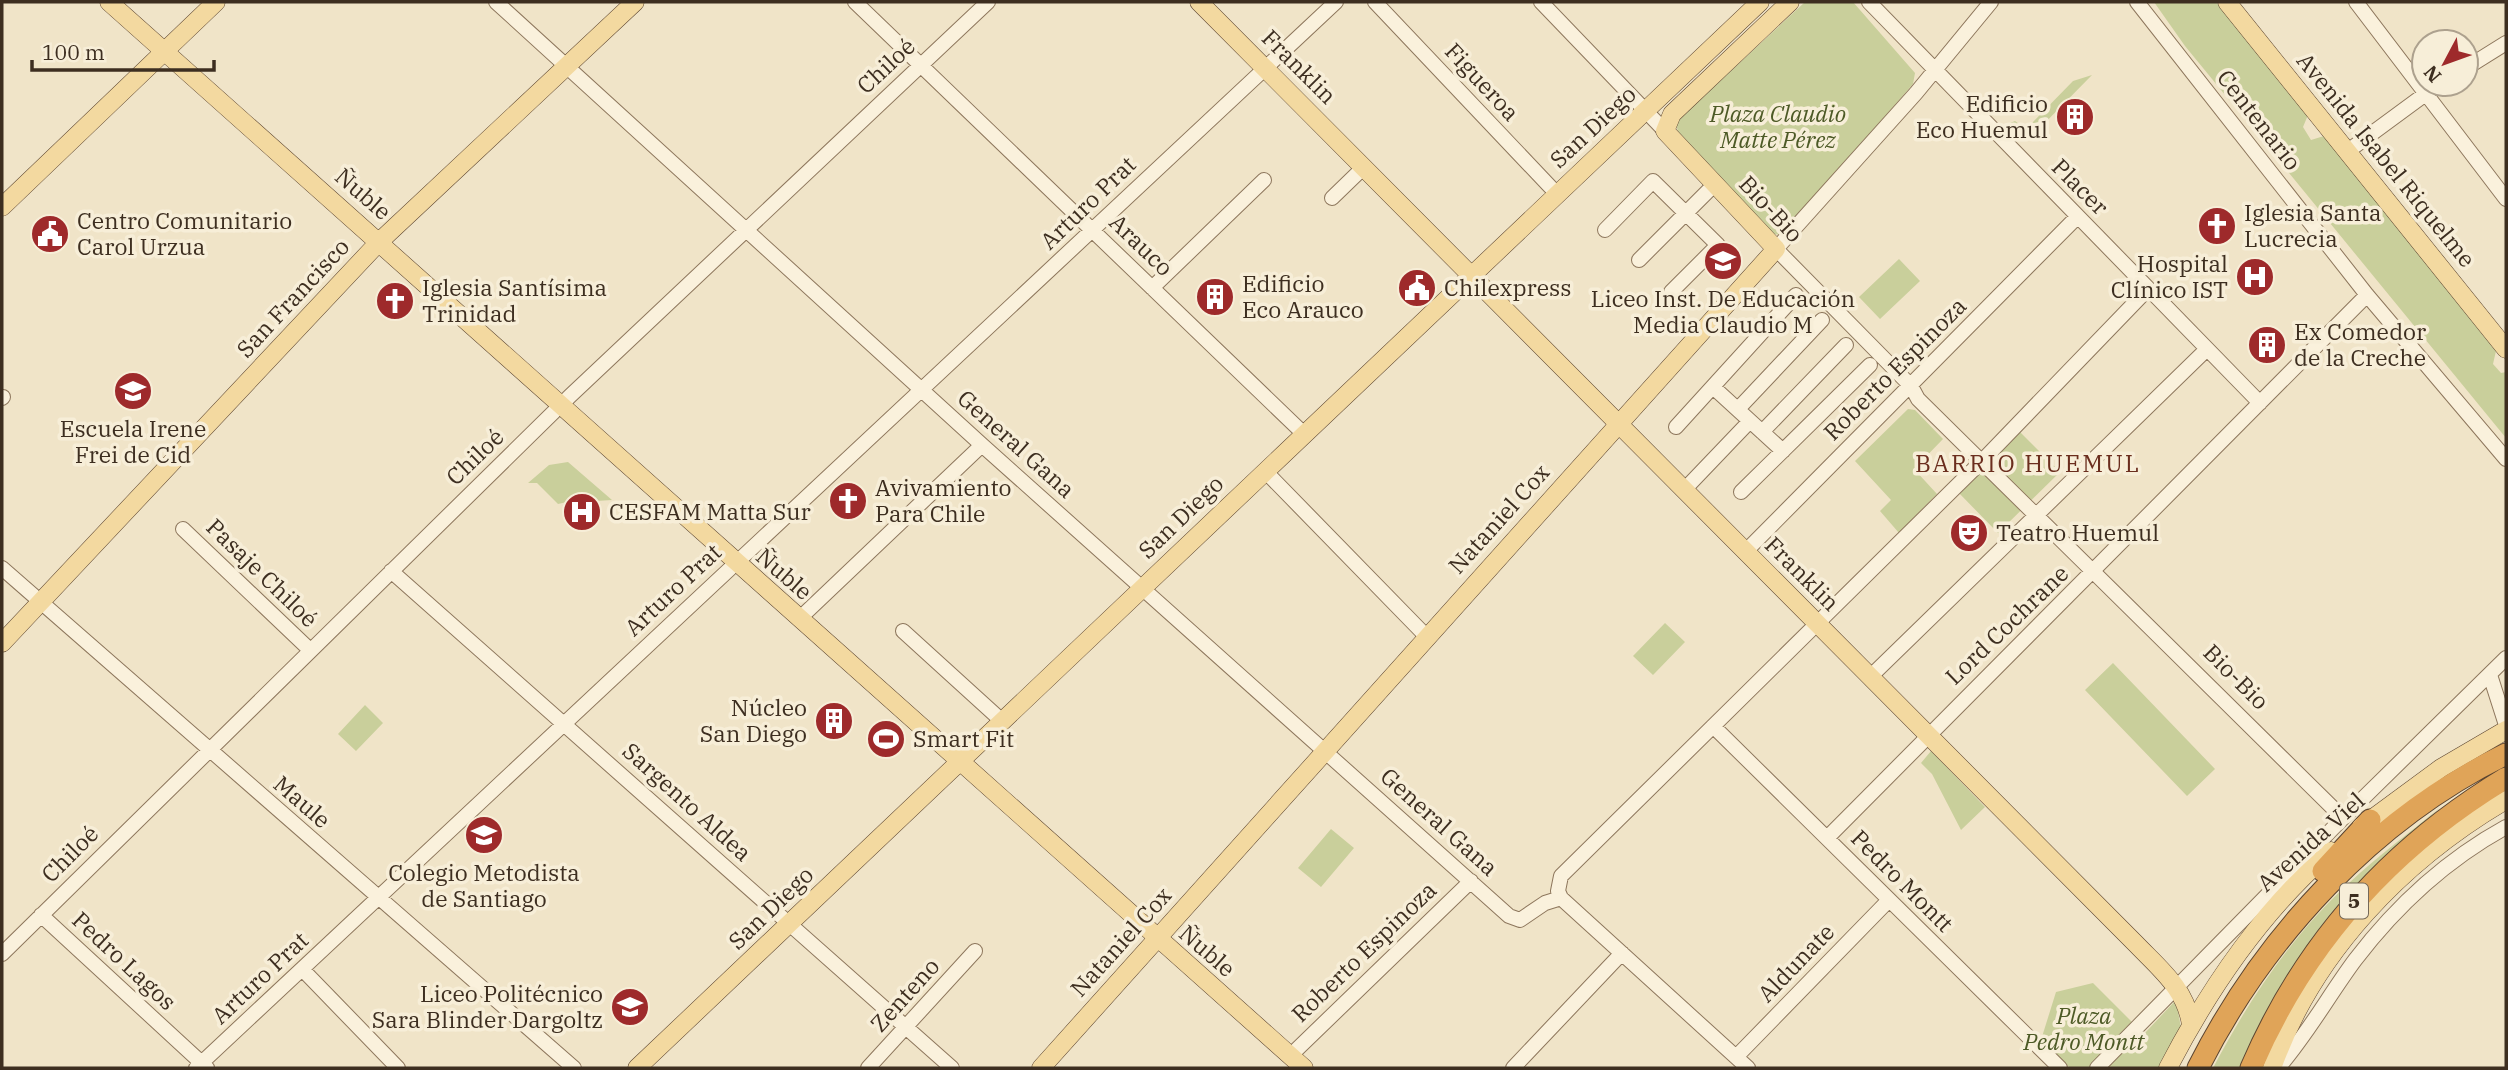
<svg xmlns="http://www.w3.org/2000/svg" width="2508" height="1070" font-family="'IBM Plex Serif',serif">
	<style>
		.green { fill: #c9cf9b }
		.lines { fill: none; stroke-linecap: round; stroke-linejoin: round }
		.minor-casing { stroke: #8d765c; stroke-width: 16 }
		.major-casing { stroke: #5b4430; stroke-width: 19 }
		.highway-casing { stroke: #5b4430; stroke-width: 23 }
		.minor { stroke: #faf1dc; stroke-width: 14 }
		.major { stroke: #f3d9a0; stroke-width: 18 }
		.highway { stroke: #e0a458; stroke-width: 21 }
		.labels { text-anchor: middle; stroke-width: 7; stroke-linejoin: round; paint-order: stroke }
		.shield { fill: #f7eed8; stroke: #756857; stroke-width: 2 }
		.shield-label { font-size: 21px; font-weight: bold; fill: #3d2e20 }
		.street-label { font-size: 23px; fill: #3d2e20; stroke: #f7eed8 }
		.poi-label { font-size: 23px; fill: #3d2e20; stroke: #f7eed8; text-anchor: start }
		.park-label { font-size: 23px; font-style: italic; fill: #4d5a26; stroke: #f7eed8 }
		.neighbourhood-label { font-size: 24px; letter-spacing: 2px; fill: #6b2e1e; stroke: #f7eed8 }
	</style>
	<rect width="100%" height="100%" fill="#f0e4c8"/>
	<path class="green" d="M1805 2H1853L1915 73 1913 84 1782 235 1773 234 1678 133 1676 122Z
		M2154 2H2216L2308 115 2303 127 2311 140 2324 136 2496 351 2493 364 2501 373 2506 372V438L2185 46Z
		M2092 75 2028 140 2010 123 2015 121 2023 127 2029 126 2073 81Z
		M1899 259 1920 281 1880 319 1859 297Z
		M1908 409 1915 410 1943 439 1914 469 1937 494 1899 533 1880 511 1891 500 1855 461Z
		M2017 429 2060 472 1998 533 1957 491Z
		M568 462 612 500 596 501 590 507 572 508 567 502 558 504 537 483H528L549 465Z
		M1665 623 1685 642 1653 675 1633 656Z
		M2113 663 2215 769 2187 796 2085 690Z
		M365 705 383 723 356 751 338 734Z
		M1931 751 1985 807 1961 830 1932 774 1921 763Z
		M2441 807C2406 838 2371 868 2340 903 2297 951 2269 1011 2242 1068H2213C2248 1001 2293 934 2349 883 2378 856 2410 832 2441 807Z
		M1331 829 1354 848 1321 887 1298 868Z
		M2093 983 2144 1034 2176 1000 2181 1028 2164 1068H2070L2041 1040 2056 992Z"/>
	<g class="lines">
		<defs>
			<path id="minor" d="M496 2 982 445 1509 916 1520 920 1545 903 1561 898
				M855 2 1304 434
				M1375 2 1557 194
				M1541 2 1665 131
				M1869 2 2260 403
				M1991 2 1916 93 1776 249 1911 386 1918 399 2343 818
				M2137 2 2367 295 2506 459
				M2356 2 2506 199
				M2466 68 2506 43
				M2348 151 2439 84
				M1332 198 1364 167
				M1605 230 1653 181 1718 245 1671 292
				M1639 260 1715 184
				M1152 288 1264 180
				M1713 387 1783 451
				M2 398 3 397
				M1738 409 1822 320
				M1676 427 1796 295
				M1762 432 1846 345
				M1265 471 1427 637
				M1684 490 1750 421
				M1741 492 1870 365
				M183 529 310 650
				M1745 552 2077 217
				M2 568 574 1068
				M391 571 952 1068
				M799 619 982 445
				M903 631 1002 721
				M2490 675 2506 725
				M1870 677 2207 349
				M1713 726 2060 1068
				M1827 838 2367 295
				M1561 898 1558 891 1561 876 1982 461 2148 289
				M1561 898 1748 1068
				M41 915 207 1068
				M2 954 570 396 988 2
				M302 969 398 1068
				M1290 1056 1471 881
				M1736 1057 1889 900
				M196 1068 1336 2
				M868 1068 975 951
				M1513 1068 1622 953
				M2097 1068 2343 818 2506 658
				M2278 1068C2307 1035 2329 995 2355 960 2397 905 2446 860 2506 827"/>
			<path id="major" d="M109 2 1304 1068
				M1199 2 2136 944C2160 969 2186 989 2191 1025
				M2227 2 2506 349
				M2 207 216 2
				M2 643 379 242 635 2
				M2361 827 2441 768 2506 730
				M637 1068 1760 2
				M1041 1068 1776 249 1665 131 1672 114 1790 2
				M2168 1068C2210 987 2262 911 2331 851
				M2272 1068C2313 953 2402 861 2506 800"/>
			<path id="highway" d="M2323 871 2370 820
				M2198 1068C2264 937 2373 819 2506 754
				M2251 1068C2304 944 2390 848 2506 778"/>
		</defs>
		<use href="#minor" class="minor-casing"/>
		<use href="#major" class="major-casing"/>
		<use href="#highway" class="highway-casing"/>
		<use href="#minor" class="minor"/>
		<use href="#major" class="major"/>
		<use href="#highway" class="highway"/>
	</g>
	<defs>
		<symbol id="building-disc" viewBox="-11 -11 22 22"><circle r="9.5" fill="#9e2a2b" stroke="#f7eed8"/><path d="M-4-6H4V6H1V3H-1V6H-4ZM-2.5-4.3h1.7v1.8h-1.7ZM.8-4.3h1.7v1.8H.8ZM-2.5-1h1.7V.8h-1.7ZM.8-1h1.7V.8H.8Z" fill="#fff"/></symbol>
		<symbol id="church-disc" viewBox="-11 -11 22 22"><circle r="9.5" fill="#9e2a2b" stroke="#f7eed8"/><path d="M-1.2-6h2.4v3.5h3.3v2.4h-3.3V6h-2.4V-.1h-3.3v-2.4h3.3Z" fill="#fff"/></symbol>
		<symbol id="civic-disc" viewBox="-11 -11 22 22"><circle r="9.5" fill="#9e2a2b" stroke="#f7eed8"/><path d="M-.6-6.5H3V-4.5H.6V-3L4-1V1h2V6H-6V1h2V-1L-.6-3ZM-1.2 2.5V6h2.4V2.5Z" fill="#fff"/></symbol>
		<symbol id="school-disc" viewBox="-11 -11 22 22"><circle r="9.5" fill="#9e2a2b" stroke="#f7eed8"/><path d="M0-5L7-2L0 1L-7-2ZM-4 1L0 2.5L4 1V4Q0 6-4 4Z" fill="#fff"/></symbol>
		<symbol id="hospital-disc" viewBox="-11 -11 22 22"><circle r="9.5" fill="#9e2a2b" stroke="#f7eed8"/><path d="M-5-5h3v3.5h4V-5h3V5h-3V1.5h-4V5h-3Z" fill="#fff"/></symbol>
		<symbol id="theatre-disc" viewBox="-11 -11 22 22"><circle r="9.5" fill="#9e2a2b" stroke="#f7eed8"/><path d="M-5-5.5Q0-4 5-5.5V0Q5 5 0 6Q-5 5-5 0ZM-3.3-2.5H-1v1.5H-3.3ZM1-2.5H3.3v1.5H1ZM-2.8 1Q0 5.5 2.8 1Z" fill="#fff"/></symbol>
		<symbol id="stadium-disc" viewBox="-11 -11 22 22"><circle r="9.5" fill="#9e2a2b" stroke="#f7eed8"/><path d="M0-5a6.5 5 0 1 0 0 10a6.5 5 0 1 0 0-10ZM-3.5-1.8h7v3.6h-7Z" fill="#fff"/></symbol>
	</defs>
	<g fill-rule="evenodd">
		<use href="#building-disc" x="2053" y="95" width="44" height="44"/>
		<use href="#church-disc" x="2195" y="204" width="44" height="44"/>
		<use href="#civic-disc" x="28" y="212" width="44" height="44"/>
		<use href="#school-disc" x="1701" y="239" width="44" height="44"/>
		<use href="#hospital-disc" x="2233" y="255" width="44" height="44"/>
		<use href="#civic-disc" x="1395" y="266" width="44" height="44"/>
		<use href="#building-disc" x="1193" y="275" width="44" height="44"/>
		<use href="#church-disc" x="373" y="279" width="44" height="44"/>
		<use href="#building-disc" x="2245" y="323" width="44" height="44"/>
		<use href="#school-disc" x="111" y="369" width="44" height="44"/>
		<use href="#church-disc" x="826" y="479" width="44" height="44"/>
		<use href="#hospital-disc" x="560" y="490" width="44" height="44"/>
		<use href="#theatre-disc" x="1947" y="511" width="44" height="44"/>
		<use href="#building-disc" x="812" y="699" width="44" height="44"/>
		<use href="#stadium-disc" x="864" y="717" width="44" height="44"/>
		<use href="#school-disc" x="462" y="813" width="44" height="44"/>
		<use href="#school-disc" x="608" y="985" width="44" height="44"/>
	</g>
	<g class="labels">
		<rect class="shield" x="2340" y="883.5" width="28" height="35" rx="5"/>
		<g class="shield-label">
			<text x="2354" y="908">5</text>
		</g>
		<g class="street-label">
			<text transform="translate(886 66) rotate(-43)" y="8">Chiloé</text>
			<text transform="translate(1299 67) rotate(45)" y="8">Franklin</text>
			<text transform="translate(1482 82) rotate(47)" y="8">Figueroa</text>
			<text transform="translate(2259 120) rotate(52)" y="8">Centenario</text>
			<text transform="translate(1593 127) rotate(-43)" y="8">San Diego</text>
			<text transform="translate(2386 160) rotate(51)" y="8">Avenida Isabel Riquelme</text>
			<text transform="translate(2080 187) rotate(45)" y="8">Placer</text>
			<text transform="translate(363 194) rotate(41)" y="8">Ñuble</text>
			<text transform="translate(1088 203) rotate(-44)" y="8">Arturo Prat</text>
			<text transform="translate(1771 209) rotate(47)" y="8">Bio-Bio</text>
			<text transform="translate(1141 245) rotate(44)" y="8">Arauco</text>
			<text transform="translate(293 298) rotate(-47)" y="8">San Francisco</text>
			<text transform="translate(1895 369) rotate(-45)" y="8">Roberto Espinoza</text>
			<text transform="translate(1016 444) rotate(42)" y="8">General Gana</text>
			<text transform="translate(475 457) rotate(-44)" y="8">Chiloé</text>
			<text transform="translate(1181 517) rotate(-44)" y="8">San Diego</text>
			<text transform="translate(1499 519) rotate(-48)" y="8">Nataniel Cox</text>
			<text transform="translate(262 573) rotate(44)" y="8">Pasaje Chiloé</text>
			<text transform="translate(784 574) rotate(41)" y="8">Ñuble</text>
			<text transform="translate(1802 574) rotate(45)" y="8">Franklin</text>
			<text transform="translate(673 590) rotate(-43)" y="8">Arturo Prat</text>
			<text transform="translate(2007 625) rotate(-44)" y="8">Lord Cochrane</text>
			<text transform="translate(2236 677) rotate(45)" y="8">Bio-Bio</text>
			<text transform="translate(302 802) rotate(41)" y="8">Maule</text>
			<text transform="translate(687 802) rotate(42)" y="8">Sargento Aldea</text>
			<text transform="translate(1439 822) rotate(42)" y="8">General Gana</text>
			<text transform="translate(2311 842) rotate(-42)" y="8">Avenida Viel</text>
			<text transform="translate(70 854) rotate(-45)" y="8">Chiloé</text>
			<text transform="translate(1902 881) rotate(45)" y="8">Pedro Montt</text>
			<text transform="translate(771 908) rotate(-44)" y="8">San Diego</text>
			<text transform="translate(1121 942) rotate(-48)" y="8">Nataniel Cox</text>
			<text transform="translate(1207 951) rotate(41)" y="8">Ñuble</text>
			<text transform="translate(1364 952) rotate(-44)" y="8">Roberto Espinoza</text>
			<text transform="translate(124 961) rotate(43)" y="8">Pedro Lagos</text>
			<text transform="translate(1796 963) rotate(-46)" y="8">Aldunate</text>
			<text transform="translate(260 978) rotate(-43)" y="8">Arturo Prat</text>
			<text transform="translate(905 995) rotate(-48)" y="8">Zenteno</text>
		</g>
		<g class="poi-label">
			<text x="2048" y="112" text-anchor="end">Edificio<tspan x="2048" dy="26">Eco Huemul</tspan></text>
			<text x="2244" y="221">Iglesia Santa<tspan x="2244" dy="26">Lucrecia</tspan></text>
			<text x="77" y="229">Centro Comunitario<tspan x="77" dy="26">Carol Urzua</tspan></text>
			<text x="2228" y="272" text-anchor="end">Hospital<tspan x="2228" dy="26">Clínico IST</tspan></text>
			<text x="1242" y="292">Edificio<tspan x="1242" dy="26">Eco Arauco</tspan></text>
			<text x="422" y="296">Iglesia Santísima<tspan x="422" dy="26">Trinidad</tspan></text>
			<text x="1444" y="296">Chilexpress</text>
			<text x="1723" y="307" text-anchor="middle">Liceo Inst. De Educación<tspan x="1723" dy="26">Media Claudio M</tspan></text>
			<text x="2294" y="340">Ex Comedor<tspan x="2294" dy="26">de la Creche</tspan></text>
			<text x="133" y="437" text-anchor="middle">Escuela Irene<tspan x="133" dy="26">Frei de Cid</tspan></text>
			<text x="875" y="496">Avivamiento<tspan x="875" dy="26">Para Chile</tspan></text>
			<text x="609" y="520">CESFAM Matta Sur</text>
			<text x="1996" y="541">Teatro Huemul</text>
			<text x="807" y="716" text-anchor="end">Núcleo<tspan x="807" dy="26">San Diego</tspan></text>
			<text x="913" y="747">Smart Fit</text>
			<text x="484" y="881" text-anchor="middle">Colegio Metodista<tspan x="484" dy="26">de Santiago</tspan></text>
			<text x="603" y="1002" text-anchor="end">Liceo Politécnico<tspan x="603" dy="26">Sara Blinder Dargoltz</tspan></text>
		</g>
		<g class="park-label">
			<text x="1778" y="122">Plaza Claudio<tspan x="1778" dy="26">Matte Pérez</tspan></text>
			<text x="2084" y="1024">Plaza<tspan x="2084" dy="26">Pedro Montt</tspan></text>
		</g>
		<g class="neighbourhood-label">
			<text x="2028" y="472">BARRIO HUEMUL</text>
		</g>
	</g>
	<rect width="2508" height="1070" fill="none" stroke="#3d2e20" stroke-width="7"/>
	<g transform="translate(2445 63) rotate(229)"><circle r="33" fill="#f7eed8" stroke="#ada18e" stroke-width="2"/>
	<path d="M0-5L12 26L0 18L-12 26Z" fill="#9e2a2b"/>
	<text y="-10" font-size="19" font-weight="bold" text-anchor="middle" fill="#3d2e20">N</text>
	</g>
	<path d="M32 60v10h182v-10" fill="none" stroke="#3d2e20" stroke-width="3.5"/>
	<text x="42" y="60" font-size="21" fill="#3d2e20" stroke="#f7eed8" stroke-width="5" paint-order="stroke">100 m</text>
</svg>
